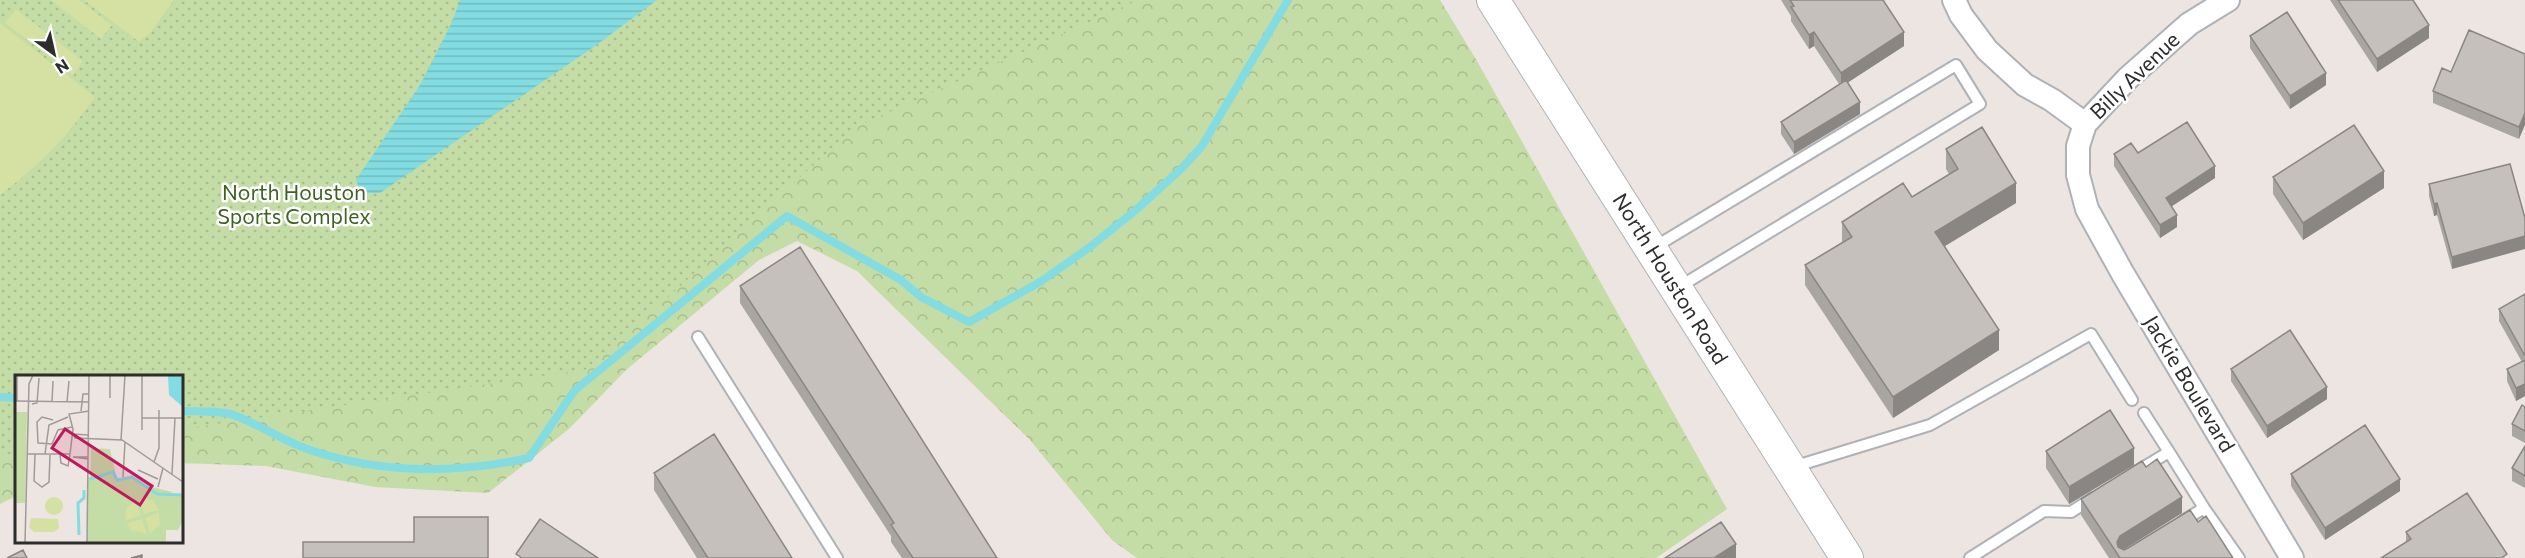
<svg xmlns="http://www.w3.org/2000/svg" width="2525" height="558" font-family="Commissioner,sans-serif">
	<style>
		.forest { fill: url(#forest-crowns) }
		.park { fill: url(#park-dots) }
		.pitch { fill: #d4e1a2 }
		.water { fill: url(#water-rules) }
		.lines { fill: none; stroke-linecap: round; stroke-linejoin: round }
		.stream { stroke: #82dce1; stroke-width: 8 }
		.lane-casing { stroke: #aeb2b7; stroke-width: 14 }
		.street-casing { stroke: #aeb2b7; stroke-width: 26 }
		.secondary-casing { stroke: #aeb2b7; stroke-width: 34 }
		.lane { stroke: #fff; stroke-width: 10 }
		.street { stroke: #fff; stroke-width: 22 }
		.secondary { stroke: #fff; stroke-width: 32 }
		.wall { fill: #a9a5a2 }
		.shaded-wall { fill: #8a8684 }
		.building { fill: #c5c0bc; stroke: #8a8684; stroke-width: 1.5 }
		.labels { text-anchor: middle; stroke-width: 5; stroke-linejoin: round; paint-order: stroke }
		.street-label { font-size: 21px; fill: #2d2d2d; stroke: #fff }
		.park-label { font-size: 21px; fill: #3f6224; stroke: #fff }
		.inset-river { fill: none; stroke: #82dce1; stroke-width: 3 }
		.inset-road { fill: none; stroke: #a09b99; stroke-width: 1.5 }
		.view { fill: #c2185b; fill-opacity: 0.15; stroke: #c2185b; stroke-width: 3 }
		.inset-edge { fill: none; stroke: #2d2d2d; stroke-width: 3 }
	</style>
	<defs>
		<pattern id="forest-crowns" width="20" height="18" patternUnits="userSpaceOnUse" patternTransform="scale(1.5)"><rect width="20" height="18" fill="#c4dca5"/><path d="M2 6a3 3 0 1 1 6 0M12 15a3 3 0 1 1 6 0" fill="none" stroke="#a9bd8e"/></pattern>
		<pattern id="park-dots" width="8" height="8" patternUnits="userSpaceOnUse" patternTransform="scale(1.5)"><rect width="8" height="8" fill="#c4dca5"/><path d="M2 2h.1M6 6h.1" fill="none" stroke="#a9bd8e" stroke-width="1.8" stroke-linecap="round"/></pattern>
		<pattern id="water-rules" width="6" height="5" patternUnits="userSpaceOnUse" patternTransform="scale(1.5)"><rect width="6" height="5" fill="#82dce1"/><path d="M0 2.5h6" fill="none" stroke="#71bdc1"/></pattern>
	</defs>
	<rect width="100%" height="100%" fill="#ece5e1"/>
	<path class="forest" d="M757 0H1440L1477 61 1727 509 1656 558H1137L1112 540 1030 440 857 271 797 241 759 260 626 370 570 428 488 493 375 487 266 466 182 463V376H16V496L0 504V225Z"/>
	<path class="park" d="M0 0H1138L854 128 589 369 182 429V376H16V453L0 455Z"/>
	<path class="pitch" d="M51 0H79L112 25 101 39Z
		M84 0H174L151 32 139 42Z
		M16 9 83 61 73 75 5 23Z
		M0 23 95 97C68 136 38 167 0 195Z"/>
	<path class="water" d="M460 0H657L595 46 380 193H361L356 180 420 85 452 22Z"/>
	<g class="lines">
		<path class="stream" d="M0 397 16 398
			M182 411C198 412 221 410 236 416 260 425 282 440 307 449 379 474 455 474 529 458L574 391 787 216 901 280 921 297 969 322 1040 282 1090 247 1137 209 1182 168 1202 146 1288 0"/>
		<defs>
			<path id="lane" d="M1653 248 1956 65 1980 104 1679 287
				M698 337 837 558
				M2144 413 2169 452
				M1793 467 1930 425 2091 334 2132 400
				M2134 473 2169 452 2204 508
				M2183 521 2204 508 2239 558
				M1970 558 2044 511 2071 512 2093 498"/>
			<path id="street" d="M1954 0 1961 15 1987 50 2025 85 2052 100 2085 124
				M2228 0 2189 24 2128 78 2085 124 2078 146V175L2087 209 2123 274 2292 558"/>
			<path id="secondary" d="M1493 0 1847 558"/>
		</defs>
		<use href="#lane" class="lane-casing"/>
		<use href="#street" class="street-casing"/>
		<use href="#secondary" class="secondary-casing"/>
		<use href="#lane" class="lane"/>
		<use href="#street" class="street"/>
		<use href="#secondary" class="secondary"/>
	</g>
	<path class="wall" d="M1781 0H1885L1883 1 1904 46 1848 82 1860 114 1794 154 1781 134V122L1839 84 1814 46 1809 49 1791 21V16Z
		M2330 0H2413L2429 38 2377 72Z
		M2250 36 2326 85 2290 109 2250 48Z
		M2525 54 2519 139 2433 103V91L2451 72Z
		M1946 149 2016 203 1945 246 1999 350 1893 418 1805 285V265L1842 242V222L1912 197 1949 174 1946 169Z
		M2138 153 2215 178 2172 206 2177 227 2160 238 2114 166V154Z
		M2510 164 2452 269 2437 215 2434 216 2429 196V184Z
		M2273 177 2384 188 2303 240 2273 194Z
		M740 286 997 558H902L891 542V536L740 303Z
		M2525 294V396L2516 401 2507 381V369L2522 362 2499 321V309Z
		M2231 369 2327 399 2267 438 2231 381Z
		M2525 407V443L2512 436V424Z
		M2525 446V488L2512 481V468Z
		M2046 451 2134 465 2069 504 2046 468Z
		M654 473 792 558H697L654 490Z
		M2291 474 2400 491 2325 540 2291 486Z
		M2081 499 2182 513 2124 549 2198 522 2233 558H2109L2081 515Z
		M2406 532 2507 558 2406 542Z"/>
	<path class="shaded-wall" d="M2429 25V38L2377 72V59Z
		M1814 32V46L1809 49V35Z
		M1904 32V46L1841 87V73Z
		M2326 73V85L2290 109V96Z
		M1860 102V114L1794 154V142Z
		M2525 113V125L2519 139V127Z
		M2215 166V178L2166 210V198Z
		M2384 171V188L2303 240V223Z
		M2016 183V203L1935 252V232Z
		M2437 203V215L2434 216V204Z
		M2177 215V227L2160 238V225Z
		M2525 236V249L2452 269V257Z
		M1999 330V350L1893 418V397Z
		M2525 384V396L2516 401V388Z
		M2327 387V399L2267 438V426Z
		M2134 448V465L2069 504V487Z
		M2400 479V491L2325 540V528Z
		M2182 497V513L2120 552 2117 542 2120 536Z
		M1736 544V558H1714Z"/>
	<path class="building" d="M1790 0H1883L1904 32 1841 73 1814 32 1809 35 1791 7 1794 6Z
		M2338 0H2413L2429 25 2377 59Z
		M2287 12 2326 73 2290 96 2250 36Z
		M2469 30 2525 54V113L2519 127 2433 91 2442 68 2451 72Z
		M1846 80 1860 102 1794 142 1781 122Z
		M2187 122 2215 166 2166 198 2177 215 2160 225 2114 154 2131 143 2138 153Z
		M2354 125 2384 171 2303 223 2273 177Z
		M1982 127 2016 183 1935 232 1999 330 1893 397 1805 265 1852 237 1842 222 1903 183 1912 197 1958 169 1946 149Z
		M2510 164 2525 218V236L2452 257 2437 203 2434 204 2429 184Z
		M800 247 997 558H913L891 525 894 523 740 286Z
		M2525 294V356L2499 309Z
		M2290 330 2327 387 2267 426 2231 369Z
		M2525 360V384L2516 388 2507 369Z
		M2522 405 2525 407V431L2512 424Z
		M2110 410 2134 448 2069 487 2046 451Z
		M2365 425 2400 479 2325 528 2291 474Z
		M714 434 792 558H708L654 473Z
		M2525 446V476L2512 468Z
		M2157 459 2182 497 2120 536 2117 542 2118 547 2124 550 2128 548 2190 510 2198 522 2206 516 2233 558H2120L2081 499 2142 461 2146 467Z
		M2467 493 2507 554 2501 558H2381L2411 539 2406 532Z
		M414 517H488V558H303V542H414Z
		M540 519 598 558H522L516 554Z
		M1721 522 1736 544 1714 558H1665Z
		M23 550 27 558H7Z
		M142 555V558H131Z"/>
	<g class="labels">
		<g class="street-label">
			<text transform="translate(2135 76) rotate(-44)" y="7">Billy Avenue</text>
			<text transform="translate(1670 279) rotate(58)" y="7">North Houston Road</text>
			<text transform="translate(2189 384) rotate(59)" y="7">Jackie Boulevard</text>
		</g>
		<g class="park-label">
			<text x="294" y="200">North Houston<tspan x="294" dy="24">Sports Complex</tspan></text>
		</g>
	</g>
	<g transform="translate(15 375)">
		<rect width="168" height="168" fill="#ece5e1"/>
		<path d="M76 73 95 74 102 104 119 102 130 110 157 117 151 124 150 154 74 164Z" fill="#c4dca5"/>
		<path d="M0 37H12L10 128H0ZM73 102 112 104 151 121 168 119V145L163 155H151V168H72Z" fill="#c4dca5"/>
		<path d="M30 131a9 9 0 1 1 18 0a9 9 0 1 1-18 0ZM127 123 138 125 144 135 129 139 123 126ZM121 125 126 140 110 146 111 133ZM144 137 145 150 135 158 130 143ZM16 143 43 144 44 153 39 157H19L14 152ZM127 144 132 159 115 155 112 148Z" fill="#d4e1a2"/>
		<path d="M153 0H168V32L154 20Z" fill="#82dce1"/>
		<path class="inset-river" d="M75 104 98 97 102 105 117 102 142 119 168 120M64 160 63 128 69 123V115"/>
		<path class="inset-road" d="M95 23V0M0 26 73 27M2 26V0M37 27 38 6M52 27 54 6M17 29 22 28 24 3M66 36 68 19H74M127 43H168M38 45 27 42 22 47 23 68 37 69 43 55 57 52M127 55V0M73 60 59 59 60 63 107 65 168 107M106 65 110 0M12 79H55L58 54 54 39 74 36M20 79 19 106 27 112 34 107 35 80M30 79 34 50 53 42M45 80 46 88 53 91 55 79M73 84 58 82H73M139 87 144 73V35M123 95 143 104M157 99 160 43M108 102 110 67M143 112 148 93M10 168 14 9 18 0M72 168 74 0"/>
		<path class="view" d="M50 54 137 111 125 130 37 73Z"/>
		<rect width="168" height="168" class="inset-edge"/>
	</g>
	<g transform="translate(54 54) rotate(147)" stroke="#ffffff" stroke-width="4.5" paint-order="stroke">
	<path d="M0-4.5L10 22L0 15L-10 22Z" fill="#2d2d2d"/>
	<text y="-9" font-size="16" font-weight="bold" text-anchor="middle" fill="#2d2d2d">N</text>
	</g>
</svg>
